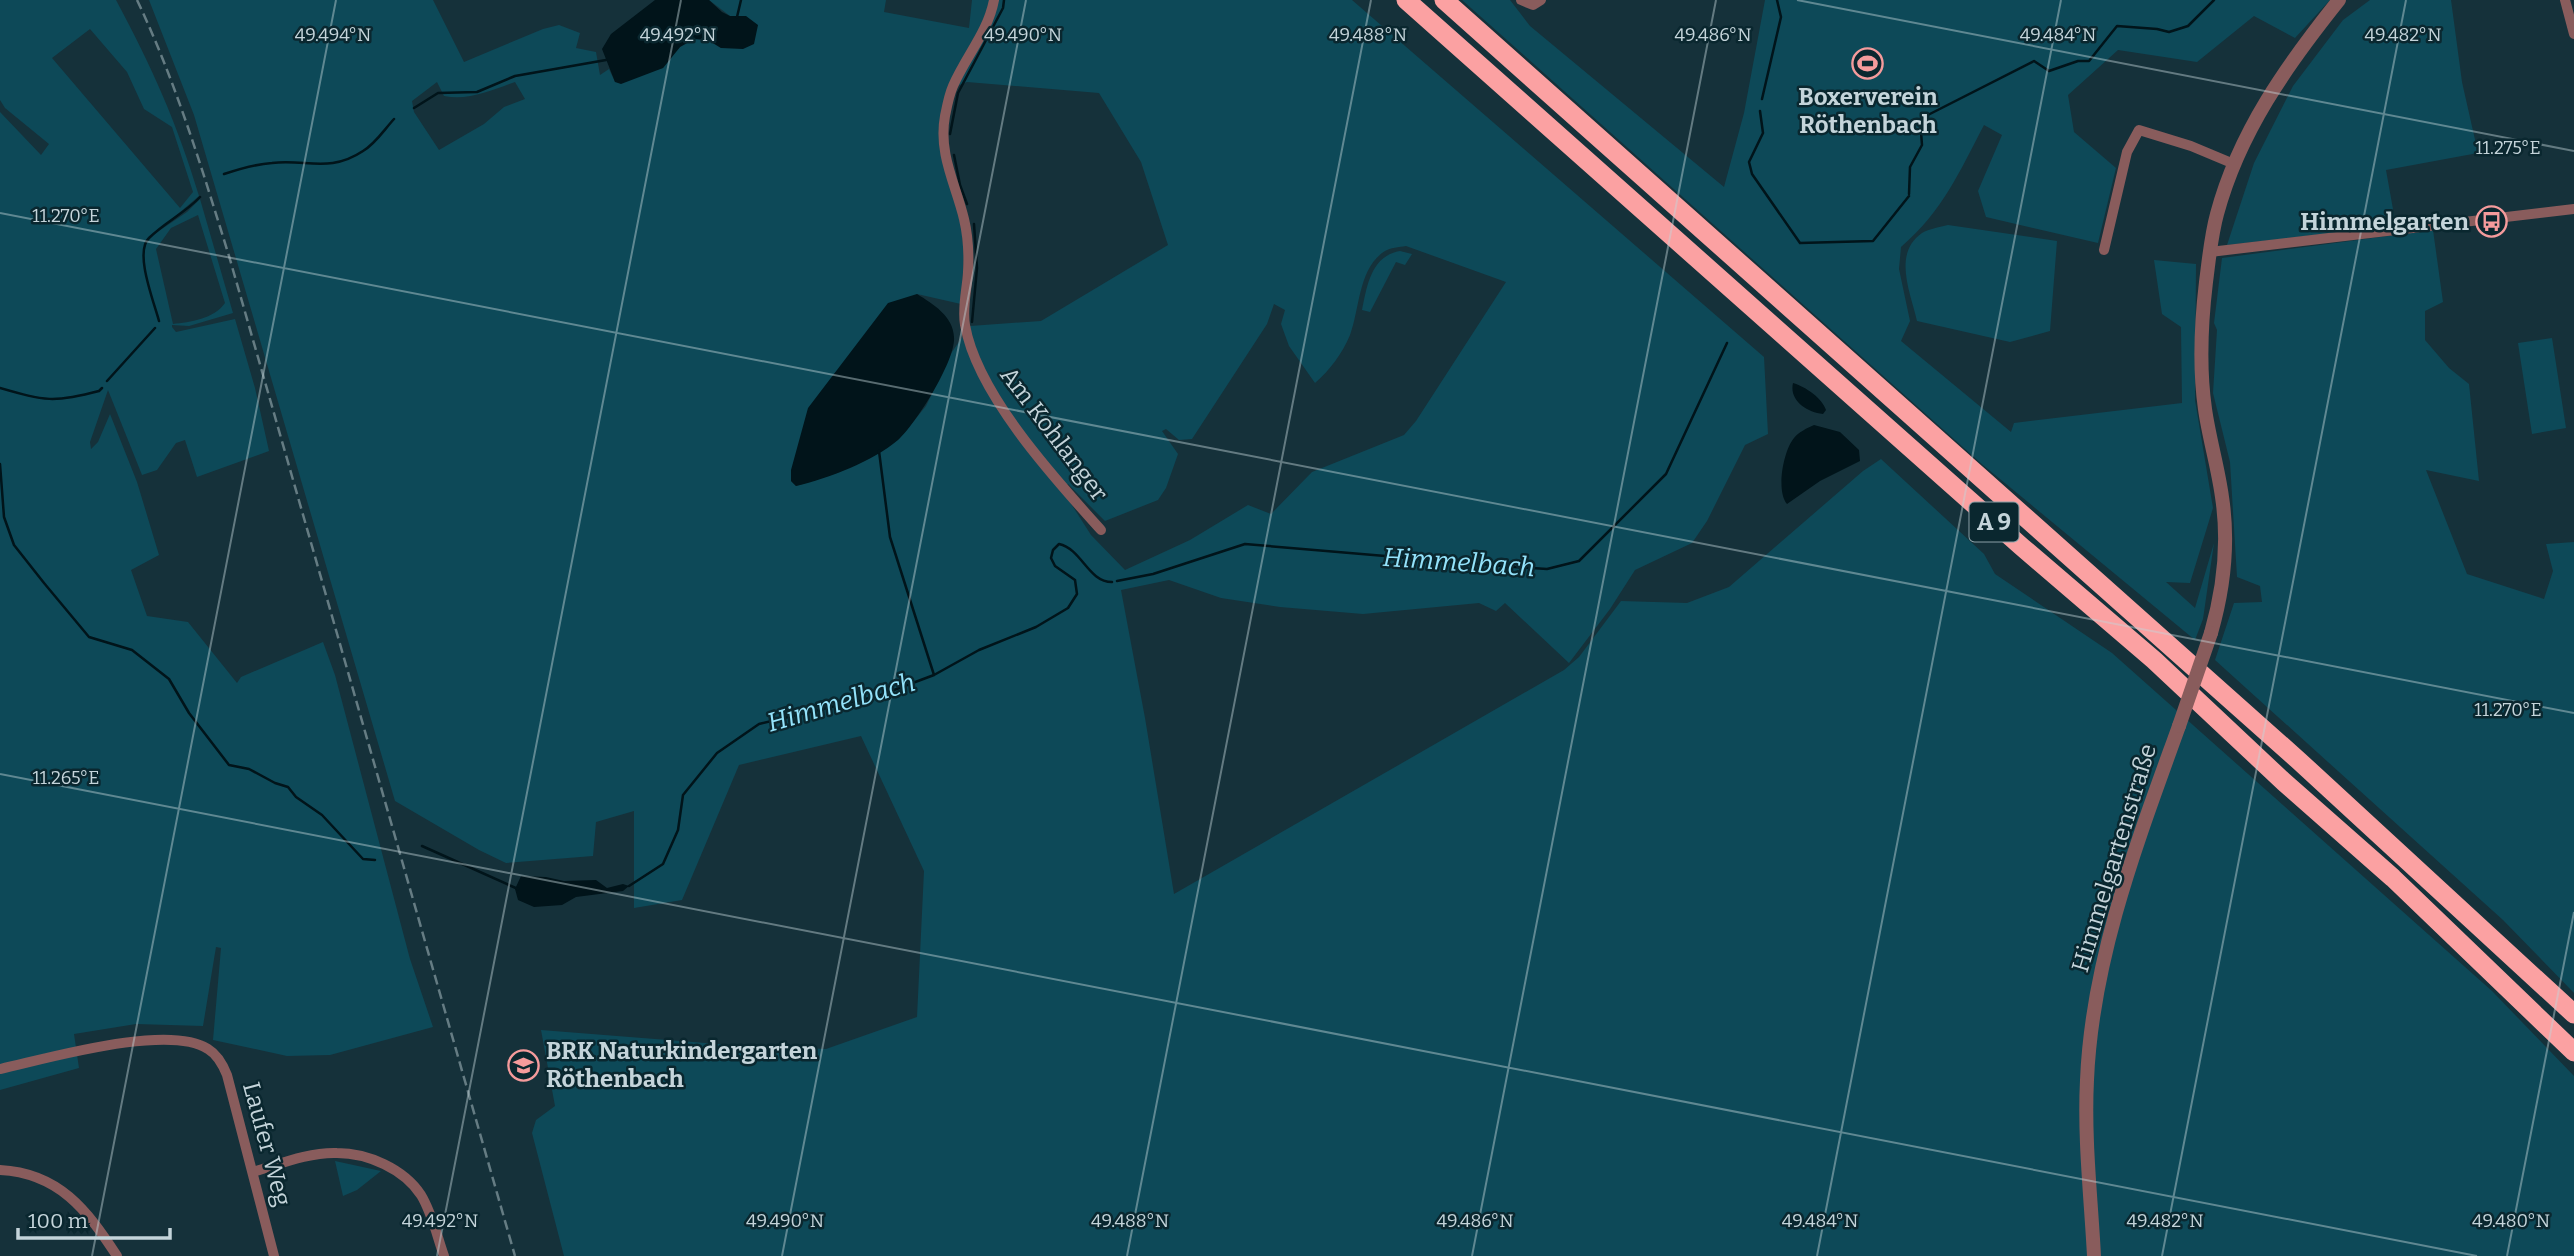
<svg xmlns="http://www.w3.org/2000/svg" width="2574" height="1256" font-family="Bitter,serif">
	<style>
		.green { fill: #0d4958; fill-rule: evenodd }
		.water { fill: #01141a }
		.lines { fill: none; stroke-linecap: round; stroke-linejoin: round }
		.stream { stroke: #01141a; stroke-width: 2.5 }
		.minor { stroke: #895c5c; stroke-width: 10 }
		.tertiary { stroke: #895c5c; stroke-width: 14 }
		.motorway { stroke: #fba1a2; stroke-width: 19 }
		.rail { stroke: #657c83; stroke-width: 2.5; stroke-dasharray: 10 5; stroke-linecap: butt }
		.tertiary-bridge { stroke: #895c5c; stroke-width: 14 }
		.ticks { fill: none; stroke: #c4d4da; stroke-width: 2; stroke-opacity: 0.45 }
		.labels { text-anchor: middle; stroke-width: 5; stroke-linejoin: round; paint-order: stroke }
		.shield { fill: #0a272f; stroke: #8ca0a7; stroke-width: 2 }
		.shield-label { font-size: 23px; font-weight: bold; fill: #c4d4da }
		.poi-label { font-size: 24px; font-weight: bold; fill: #c4d4da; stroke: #0a272f }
		.street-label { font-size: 24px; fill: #c4d4da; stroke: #0a272f }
		.water-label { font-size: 26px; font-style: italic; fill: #94e3fb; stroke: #0a272f }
		.ticks-label { font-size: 18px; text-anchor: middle; fill: #c4d4da; stroke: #0a272f; stroke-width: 5; stroke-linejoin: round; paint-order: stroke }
	</style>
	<rect width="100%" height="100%" fill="#15313a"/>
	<path class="green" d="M0 0H116C152 67 177 123 199 196L153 235 187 212 200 199 233 313 189 326 172 325V327L176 332 235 319 255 388 269 451 197 477 185 440 176 443 157 470 142 475 108 390 90 442 91 449 98 442 110 414 137 482 159 555 131 570 147 616 188 622 237 683 241 677 323 642 335 675 410 959 433 1027 330 1055 287 1056 213 1040 221 948 216 947 203 1026 136 1024 74 1034 79 1068 0 1090V112L41 155 49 144 5 108 0 100ZM90 29 127 72 144 109 172 127 193 192 180 208 52 58ZM198 215 225 303C214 319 190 322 173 324L156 249 171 228Z
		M149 0H433L464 62 543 29 559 25 580 33 576 48 596 52 600 75 609 69 615 82 663 68 680 47 694 39 708 40 721 48 746 16H730L709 0H886L884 12 969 28 972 0H1352L1764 357 1768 434 1745 445 1707 521 1692 543 1635 570 1610 609 1569 663 1505 603 1496 611 1479 603 1363 614 1280 607 1221 598 1169 580 1121 590 1145 718 1174 894 1564 670 1579 657 1621 601 1687 603 1729 587 1863 471 1881 459 1984 554 1995 574 2112 653 2492 991 2574 1076V1256H564L532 1133 536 1120 555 1106 541 1030 731 1045 826 1049 917 1017 924 871 861 736 739 765 682 900 634 908V811L596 822 593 856 506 863 479 850 395 801 194 115ZM437 82 444 96C469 101 492 90 515 82L525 99 504 107 484 124 439 150 414 112 412 101ZM967 82 1099 93 1141 162 1168 245 1041 321 970 326 952 352 926 406 899 439 840 472 796 486 791 481 917 294 961 304 964 256 961 219 941 116 947 90ZM1406 246 1506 282 1416 421 1404 435 1312 472 1271 514 1248 505 1190 540 1125 570 1091 535 1061 488 1068 484 1105 521 1158 500 1166 488 1178 454 1162 431 1166 429 1179 440 1192 439 1267 324 1274 304 1285 310 1281 324 1289 346 1315 383C1330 370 1342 354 1350 335 1360 309 1358 268 1385 251 1390 248 1399 247 1406 246Z
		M1462 0H1510L1530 26 1724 187 1744 113 1765 0H2330L2295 38 2254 16 2197 62 2118 50 2068 95 2074 132 2116 168 2098 243 1986 217 1978 191 2002 135 1984 125C1960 171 1942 212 1901 247L1899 269 1910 321 1901 341 2011 432 2014 423 2182 403 2181 327 2162 314 2154 260 2196 264 2195 400 2213 508 2190 583 2166 582 2195 608 2214 543 2203 619 2195 640 1983 465Z
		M2370 0H2451L2462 82 2478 153 2386 170 2396 226 2227 245 2254 163 2293 86 2343 20Z
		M1948 225 2057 241 2050 331 2010 342 1917 321C1911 293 1892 254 1922 233 1929 229 1940 227 1948 225Z
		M2433 230 2443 302 2425 311V340L2449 368 2469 384 2479 481 2426 470 2467 574 2544 599 2553 571 2546 544 2574 542V993L2503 920 2215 660 2234 603 2262 602 2260 586 2237 577 2230 462 2213 393 2217 330 2214 323 2222 258Z
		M1400 251 1412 254 1405 265 1396 262 1370 312 1362 310C1367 286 1371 256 1400 251Z
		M2552 338 2566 428 2532 434 2518 343Z
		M335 1161 381 1171 357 1190 343 1196Z"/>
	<path class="water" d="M655 0H709L722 12 730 16H746L758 25 754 44 743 49 721 48 708 40 694 39 680 47 663 68 621 84 615 82 602 49 611 34Z
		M917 294C933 304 953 316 954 337 956 360 916 424 898 440 872 462 829 478 796 486L791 481V470L808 408 888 303Z
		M1793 383C1806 387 1822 398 1826 410L1823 414C1806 412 1789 400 1793 383Z
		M1814 425 1840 432 1859 450 1860 461 1820 481 1787 504C1776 492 1783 451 1794 438 1799 432 1807 428 1814 425Z
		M521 876 546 877 564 881 596 880 607 888 623 884 629 886 623 891 576 897 562 905 534 907 518 900 515 889Z"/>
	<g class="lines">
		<path class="stream" d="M737 17 741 0
			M1762 99 1781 17 1777 0
			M414 108 438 93 477 92 515 76 606 60
			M1760 111 1763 133 1749 162 1752 174 1800 243 1873 241 1909 196
			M950 134 958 93 1003 8 1004 0
			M954 155 960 185 967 204
			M224 174C239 169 255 164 272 163 307 159 330 173 363 151 375 144 384 130 394 119
			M1909 194 1910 167 1922 145 1920 119 2034 61 2049 71 2078 61H2089L2117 26 2157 29 2169 32 2188 26 2214 0
			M159 321C154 302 134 252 149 238 165 222 185 213 200 197
			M972 322 977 268 974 224
			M107 381 155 328
			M0 388C45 401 54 403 99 391L102 388
			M879 451 890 537 934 675
			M0 464 4 517 14 545 44 583
			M1117 581 1153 574 1245 544 1515 567 1547 569 1579 561 1666 474 1727 343
			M44 583 89 637 132 650 169 679 189 713 229 765 249 769 275 783 288 787 296 797 322 815 363 859 375 860
			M422 846 518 889
			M629 886 663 864 678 830 683 795 717 753 759 724 878 696 934 675 979 650 1036 627 1068 608 1077 594 1075 580 1055 566 1051 558 1053 550 1059 544C1082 549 1088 582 1112 582"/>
		<path class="minor" d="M994 0C988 32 966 56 953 86 949 95 947 106 945 116 938 154 956 185 964 219 968 236 969 255 968 272 967 290 962 307 965 325 977 394 1055 479 1101 530
			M1521 0 1533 5 1541 0
			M2565 0 2574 34
			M2104 250 2127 152 2139 130 2191 146 2234 164
			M2210 252 2574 209
			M0 1069C46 1059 168 1023 208 1049 218 1055 223 1065 227 1075L274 1256
			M0 1170C59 1173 87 1210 117 1256
			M253 1172C280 1164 309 1152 337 1153 368 1153 404 1169 421 1195 432 1213 437 1236 444 1256"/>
		<path class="tertiary" d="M2211 633C2224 588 2229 543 2222 497 2218 467 2209 438 2205 409 2199 367 2201 324 2206 282 2209 259 2211 236 2217 214 2239 132 2287 65 2339 0
			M2094 1256C2091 1198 2084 1139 2087 1080 2092 958 2138 840 2179 726"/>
		<path class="motorway" d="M1406 0 2022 547 2154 660 2284 782 2393 878 2574 1052
			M1444 0 2298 760 2574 1014"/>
		<path class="rail" d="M137 0C176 82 202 169 229 256L515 1256"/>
		<path class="tertiary-bridge" d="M2179 726 2211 633"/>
	</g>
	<path class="ticks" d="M1797 0 2574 151M0 213 2574 713M0 774 2477 1256M92 1256 336 0M437 1256 681 0M782 1256 1026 0M1127 1256 1371 0M1472 1256 1716 0M1817 1256 2061 0M2162 1256 2406 0M2507 1256 2574 912"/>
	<defs>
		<symbol id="stadium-ring" viewBox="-11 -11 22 22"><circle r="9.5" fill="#0a272f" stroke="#f59b9c" stroke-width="1.5"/><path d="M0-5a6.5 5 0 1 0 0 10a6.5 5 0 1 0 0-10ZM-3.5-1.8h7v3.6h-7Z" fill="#f59b9c"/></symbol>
		<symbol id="bus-ring" viewBox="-11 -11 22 22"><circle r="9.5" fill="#0a272f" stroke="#f59b9c" stroke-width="1.5"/><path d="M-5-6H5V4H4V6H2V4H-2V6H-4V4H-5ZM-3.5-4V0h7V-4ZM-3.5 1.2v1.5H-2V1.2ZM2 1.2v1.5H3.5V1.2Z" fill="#f59b9c"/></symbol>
		<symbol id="school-ring" viewBox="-11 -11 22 22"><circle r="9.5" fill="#0a272f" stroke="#f59b9c" stroke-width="1.5"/><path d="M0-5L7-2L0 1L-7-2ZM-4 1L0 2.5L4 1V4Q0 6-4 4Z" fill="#f59b9c"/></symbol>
	</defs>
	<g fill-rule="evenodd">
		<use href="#stadium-ring" x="1850" y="46" width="35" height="35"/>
		<use href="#bus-ring" x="2474" y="204" width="35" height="35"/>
		<use href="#school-ring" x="506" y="1048" width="35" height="35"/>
	</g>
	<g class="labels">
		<rect class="shield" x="1969.5" y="502.5" width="49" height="39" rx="5"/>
		<g class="shield-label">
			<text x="1994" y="530">A 9</text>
		</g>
		<g class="poi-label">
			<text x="1868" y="105">Boxerverein<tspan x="1868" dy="28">Röthenbach</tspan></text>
			<text x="2469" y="230" text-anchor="end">Himmelgarten</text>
			<text x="546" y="1059" text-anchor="start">BRK Naturkindergarten<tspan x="546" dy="28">Röthenbach</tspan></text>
		</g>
		<g class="street-label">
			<text transform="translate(1054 434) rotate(53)" y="8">Am Kohlanger</text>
			<text transform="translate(2114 858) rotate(-73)" y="8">Himmelgartenstraße</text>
			<text transform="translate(267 1144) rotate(75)" y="8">Laufer Weg</text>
		</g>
		<g class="water-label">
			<text transform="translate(1459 562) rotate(4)" y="9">Himmelbach</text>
			<text transform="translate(841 702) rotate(-16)" y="9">Himmelbach</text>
		</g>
	</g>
	<g class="ticks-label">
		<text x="333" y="41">49.494°N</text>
		<text x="678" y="41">49.492°N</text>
		<text x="1023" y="41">49.490°N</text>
		<text x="1368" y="41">49.488°N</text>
		<text x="1713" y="41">49.486°N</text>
		<text x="2058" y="41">49.484°N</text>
		<text x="2403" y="41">49.482°N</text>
		<text x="2508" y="154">11.275°E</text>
		<text x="66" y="222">11.270°E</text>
		<text x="2508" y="716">11.270°E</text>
		<text x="66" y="784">11.265°E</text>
		<text x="440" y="1227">49.492°N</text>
		<text x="785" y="1227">49.490°N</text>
		<text x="1130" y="1227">49.488°N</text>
		<text x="1475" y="1227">49.486°N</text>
		<text x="1820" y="1227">49.484°N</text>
		<text x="2165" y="1227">49.482°N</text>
		<text x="2511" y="1227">49.480°N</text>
	</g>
	<path d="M18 1228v10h152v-10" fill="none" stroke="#c4d4da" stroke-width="3.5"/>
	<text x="28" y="1228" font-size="21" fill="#c4d4da" stroke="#0a272f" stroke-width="5" paint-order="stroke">100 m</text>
</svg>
